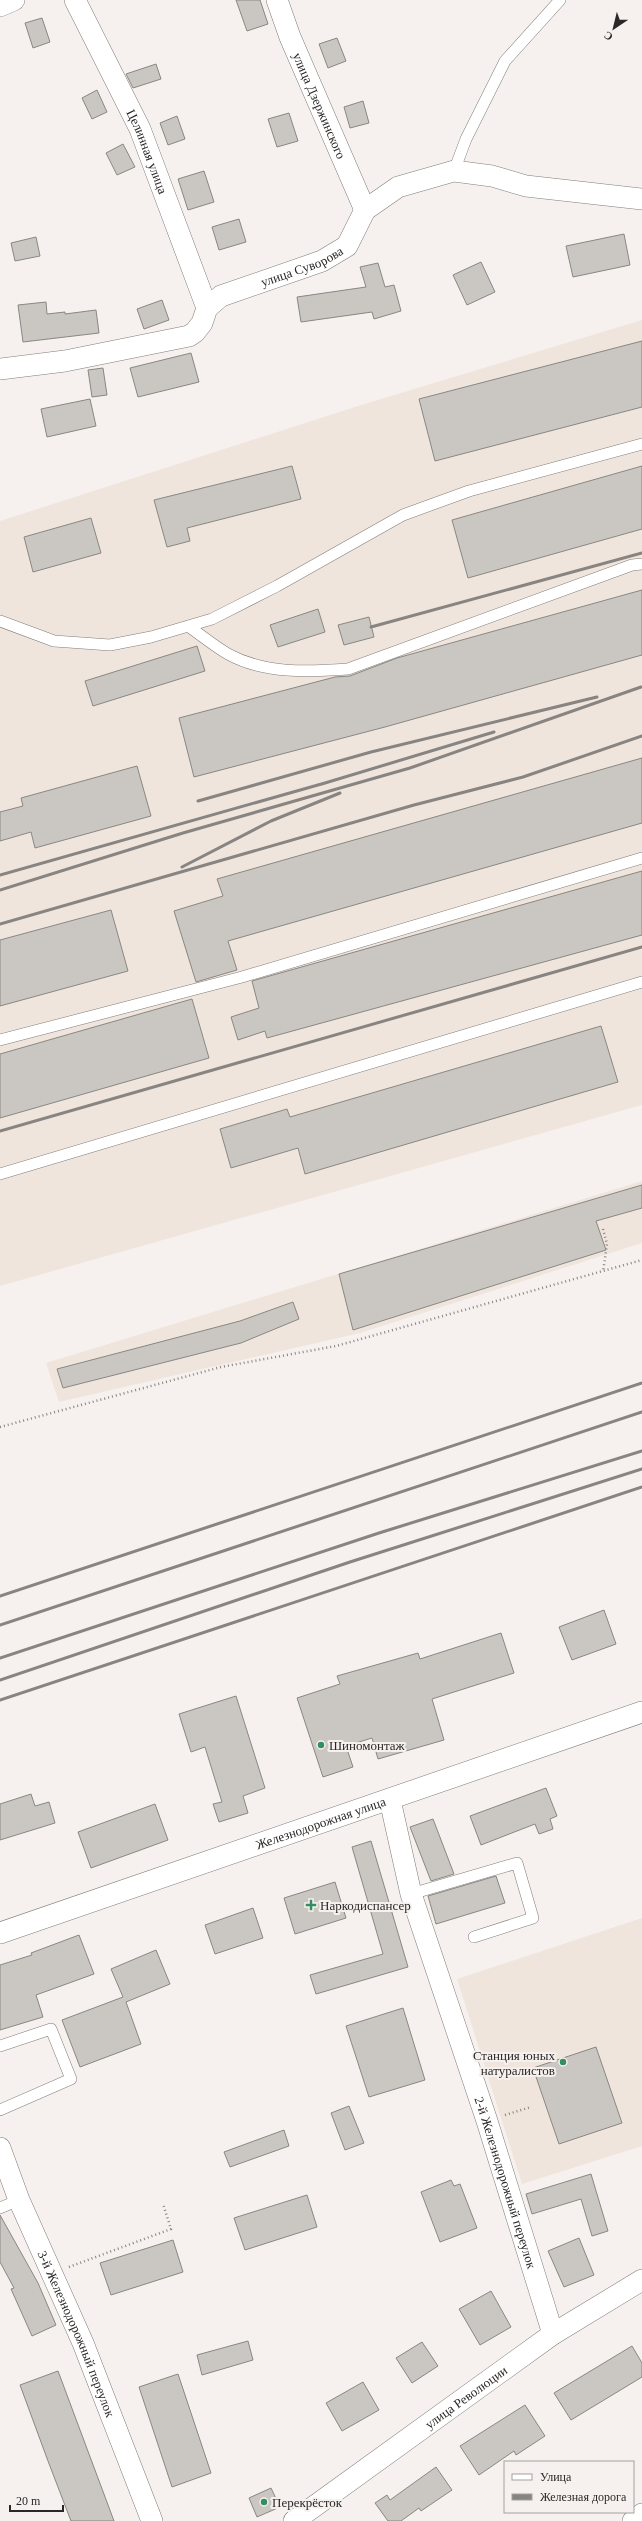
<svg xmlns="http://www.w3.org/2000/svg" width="642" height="2521" font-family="'Times New Roman',serif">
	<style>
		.built { fill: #f0e5dc }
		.building { fill: #cac7c2; stroke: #898783 }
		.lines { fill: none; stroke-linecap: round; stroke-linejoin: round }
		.lane-casing { stroke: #817d7a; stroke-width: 12 }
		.street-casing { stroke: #817d7a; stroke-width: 22 }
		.path { stroke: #878482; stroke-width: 2.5; stroke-dasharray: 1 3; stroke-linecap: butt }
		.lane { stroke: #fff; stroke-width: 11 }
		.street { stroke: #fff; stroke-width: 21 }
		.rail { stroke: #878482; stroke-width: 3 }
		.poi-dot { fill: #358d62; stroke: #f6f1ee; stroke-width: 1.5 }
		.labels { text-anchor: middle; stroke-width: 4; stroke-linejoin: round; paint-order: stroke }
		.street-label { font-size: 13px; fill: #2a2827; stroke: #f6f1ee }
		.poi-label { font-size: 13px; fill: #2a2827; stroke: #f6f1ee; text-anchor: start }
	</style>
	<rect width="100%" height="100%" fill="#f6f1ee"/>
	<path class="built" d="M642 320V1105L0 1286V521L358 406Z
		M642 1181V1243L360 1333 59 1402 46 1363Z
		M642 1918V2146L522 2184 457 1979Z"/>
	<path class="building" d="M236 0H260L268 24 247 31Z
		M42 18 50 42 33 48 25 23Z
		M337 38 346 61 328 68 319 44Z
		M156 64 161 79 133 88 126 74Z
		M97 90 107 112 92 119 82 98Z
		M363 101 369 123 350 128 344 107Z
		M289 113 298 141 277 147 268 119Z
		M177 116 185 139 168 145 160 123Z
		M123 144 135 167 117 175 106 153Z
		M204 171 214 202 188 210 178 179Z
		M239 219 246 242 219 250 212 227Z
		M624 234 630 265 573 277 566 246Z
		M36 237 40 256 15 261 11 243Z
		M481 262 495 292 467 305 453 275Z
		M378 263 385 287 394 285 401 311 374 319 372 312 301 322 297 297 366 287 360 267Z
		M162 300 169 320 144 329 137 309Z
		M46 302 47 314 65 312V314L96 310 99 333 23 342 18 305Z
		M642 341V407L435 461 419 399Z
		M191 353 199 382 138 397 130 368Z
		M103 368 107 395 92 397 88 370Z
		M90 399 96 426 47 437 41 409Z
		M292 466 301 499 187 528 190 541 167 547 154 500Z
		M642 466V529L468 578 452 520Z
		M91 518 101 553 33 572 24 537Z
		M642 590V655L385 727 194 777 179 718 335 677 350 676 397 658Z
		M318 609 325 632 278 647 270 625Z
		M369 617 374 637 344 645 338 625Z
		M197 646 205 671 93 706 85 681Z
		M642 758V823L228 941 237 970 196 982 174 911 223 896 217 879Z
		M137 766 151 816 35 848 31 832 0 841V812L23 806 21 798Z
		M642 871V935L267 1038 265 1031 238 1040 231 1017 259 1008 252 981Z
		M111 910 128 971 0 1006V940Z
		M192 999 209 1058 0 1118V1054Z
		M601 1026 618 1082 305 1174 298 1148 231 1168 220 1129 287 1109 290 1117Z
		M642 1185V1208L596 1221 606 1250 353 1330 339 1274Z
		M293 1302 299 1319 241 1343 63 1388 57 1369 240 1321Z
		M604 1610 616 1644 572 1660 559 1627Z
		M501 1633 514 1673 432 1699 444 1740 378 1759 372 1738 346 1746 353 1767 323 1777 297 1698 340 1684 337 1676 418 1653 420 1659Z
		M236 1696 265 1788 243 1796 248 1813 219 1822 213 1804 222 1802 205 1747 191 1752 179 1714Z
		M546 1788 557 1816 550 1819 553 1829 539 1834 535 1824 481 1845 470 1816Z
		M31 1794 35 1806 49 1802 55 1823 0 1840V1804Z
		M155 1804 168 1840 91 1868 78 1832Z
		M433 1819 454 1874 431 1881 410 1827Z
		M371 1841 408 1967 316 1994 310 1975 383 1954 352 1847Z
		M496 1876 505 1903 436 1924 428 1896Z
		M335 1882 346 1918 295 1934 284 1898Z
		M253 1908 263 1938 215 1954 205 1925Z
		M79 1935 94 1974 36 1995 43 2017 0 2030V1965L32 1955 31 1953Z
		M156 1950 170 1984 126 2002 141 2044 80 2067 62 2020 123 1997 111 1969Z
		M403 2008 425 2080 369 2097 346 2026Z
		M596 2047 622 2123 559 2144 533 2068Z
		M349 2106 364 2143 345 2150 331 2113Z
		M284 2130 289 2146 230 2167 224 2152Z
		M591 2174 608 2231 592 2236 581 2199 532 2214 526 2194Z
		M451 2180 454 2186 460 2184 477 2228 440 2242 421 2192Z
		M307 2195 317 2227 245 2250 234 2218Z
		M0 2215 38 2283 56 2325 32 2336 11 2289 14 2288 0 2262Z
		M579 2238 594 2275 564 2287 548 2251Z
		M173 2240 183 2272 111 2295 100 2263Z
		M491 2291 511 2327 480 2345 459 2309Z
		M248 2341 253 2360 202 2375 197 2355Z
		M422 2342 438 2366 412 2383 396 2358Z
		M632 2346 642 2363V2377L571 2420 554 2393Z
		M58 2371 114 2521H71L48 2461 20 2385Z
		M178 2374 211 2473 172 2487 139 2387Z
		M363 2382 379 2410 342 2431 326 2403Z
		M525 2405 545 2436 516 2455 514 2451 479 2475 460 2446Z
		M436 2467 452 2490 421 2511 419 2508 401 2521H388L375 2503 387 2495 390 2500Z
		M271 2488 280 2507 257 2517 249 2498Z"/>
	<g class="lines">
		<defs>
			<path id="lane" d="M454 171 466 139 505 61 560 0
				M0 621 54 641 110 645 151 637 212 619 277 586 403 515 469 491 642 444
				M188 626C201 635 214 646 228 654 264 674 308 672 348 669L632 565 642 564
				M0 1040 242 977 642 858
				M0 1174 642 982
				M411 1894 517 1863 533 1918 474 1937
				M0 2046 51 2029 71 2079 0 2110
				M0 2208 19 2200"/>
			<g id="street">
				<path id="s1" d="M75 0 140 129 207 308"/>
				<path id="s2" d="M277 0 290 37 365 210"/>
				<path d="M0 6 14 0"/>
				<path id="s3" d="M0 369 65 361 189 336 195 332 202 323 207 308 221 296 322 261 347 246 365 210 398 187 454 171 492 176 526 186 642 199"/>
				<path id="s4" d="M390 1800 411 1894 487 2121 553 2334"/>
				<path id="s5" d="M0 1933 642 1712"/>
				<path id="s6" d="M0 2148 19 2200 83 2343 152 2521"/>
				<path id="s7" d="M294 2521 553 2334 642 2280"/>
				<path d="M633 2521 642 2514"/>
			</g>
		</defs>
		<use href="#lane" class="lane-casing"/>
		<use href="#street" class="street-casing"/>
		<path class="path" d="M603 1229 607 1244 603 1272
			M0 1427 221 1367 336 1346 642 1260
			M505 2115 531 2107
			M69 2267 171 2229 163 2204"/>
		<use href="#lane" class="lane"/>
		<use href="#street" class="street"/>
		<path class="rail" d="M371 627 642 553
			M198 801 371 752 597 697
			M182 867 271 821 340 793
			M0 875 325 783 494 732
			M0 890 183 833 410 768 641 687
			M0 924 414 805 523 777 642 736
			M0 1131 642 947
			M0 1596 642 1383
			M0 1625 642 1412
			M0 1658 379 1533 642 1451
			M0 1680 350 1562 642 1469
			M0 1700 642 1487"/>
	</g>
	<g class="poi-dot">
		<circle cx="321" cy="1745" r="4"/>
		<path d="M309 1899h4v4h4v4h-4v4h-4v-4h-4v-4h4z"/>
		<circle cx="563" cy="2062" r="4"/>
		<circle cx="264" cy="2502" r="4"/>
	</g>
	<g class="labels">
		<g class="street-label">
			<text dy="5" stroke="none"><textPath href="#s2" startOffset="114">улица Дзержинского</textPath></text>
			<text dy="5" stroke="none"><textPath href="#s1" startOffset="168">Целинная улица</textPath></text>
			<text dy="5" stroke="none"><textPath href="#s3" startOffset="331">улица Суворова</textPath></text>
			<text dy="5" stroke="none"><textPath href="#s5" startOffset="339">Железнодорожная улица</textPath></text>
			<text dy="5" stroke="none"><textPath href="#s4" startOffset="400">2-й Железнодорожный переулок</textPath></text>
			<text dy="5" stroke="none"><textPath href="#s6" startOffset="201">3-й Железнодорожный переулок</textPath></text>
			<text dy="5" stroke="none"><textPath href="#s7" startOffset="212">улица Революции</textPath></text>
		</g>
		<g class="poi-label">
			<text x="329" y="1750">Шиномонтаж</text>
			<text x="320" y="1910">Наркодиспансер</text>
			<text x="555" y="2060" text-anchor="end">Станция юных<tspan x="555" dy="15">натуралистов</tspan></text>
			<text x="272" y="2507">Перекрёсток</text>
		</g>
	</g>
	<rect x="504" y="2461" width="130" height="52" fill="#f6f1ee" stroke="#a4a19e"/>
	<rect x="512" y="2474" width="20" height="6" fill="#ffffff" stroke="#a4a19e"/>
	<text x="540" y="2481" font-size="12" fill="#2a2827">Улица</text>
	<rect x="512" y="2494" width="20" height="6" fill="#878482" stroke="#a4a19e"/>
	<text x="540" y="2501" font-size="12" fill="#2a2827">Железная дорога</text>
	<g transform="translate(614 28) rotate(215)" stroke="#f6f1ee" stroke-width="3" paint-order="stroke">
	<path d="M0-3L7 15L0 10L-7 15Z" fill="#2a2827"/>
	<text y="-6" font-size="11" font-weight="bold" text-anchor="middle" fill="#2a2827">С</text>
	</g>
	<path d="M10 2505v6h53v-6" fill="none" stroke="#2a2827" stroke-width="2"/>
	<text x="16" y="2505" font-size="12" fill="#2a2827" stroke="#f6f1ee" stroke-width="3" paint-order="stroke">20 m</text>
</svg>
